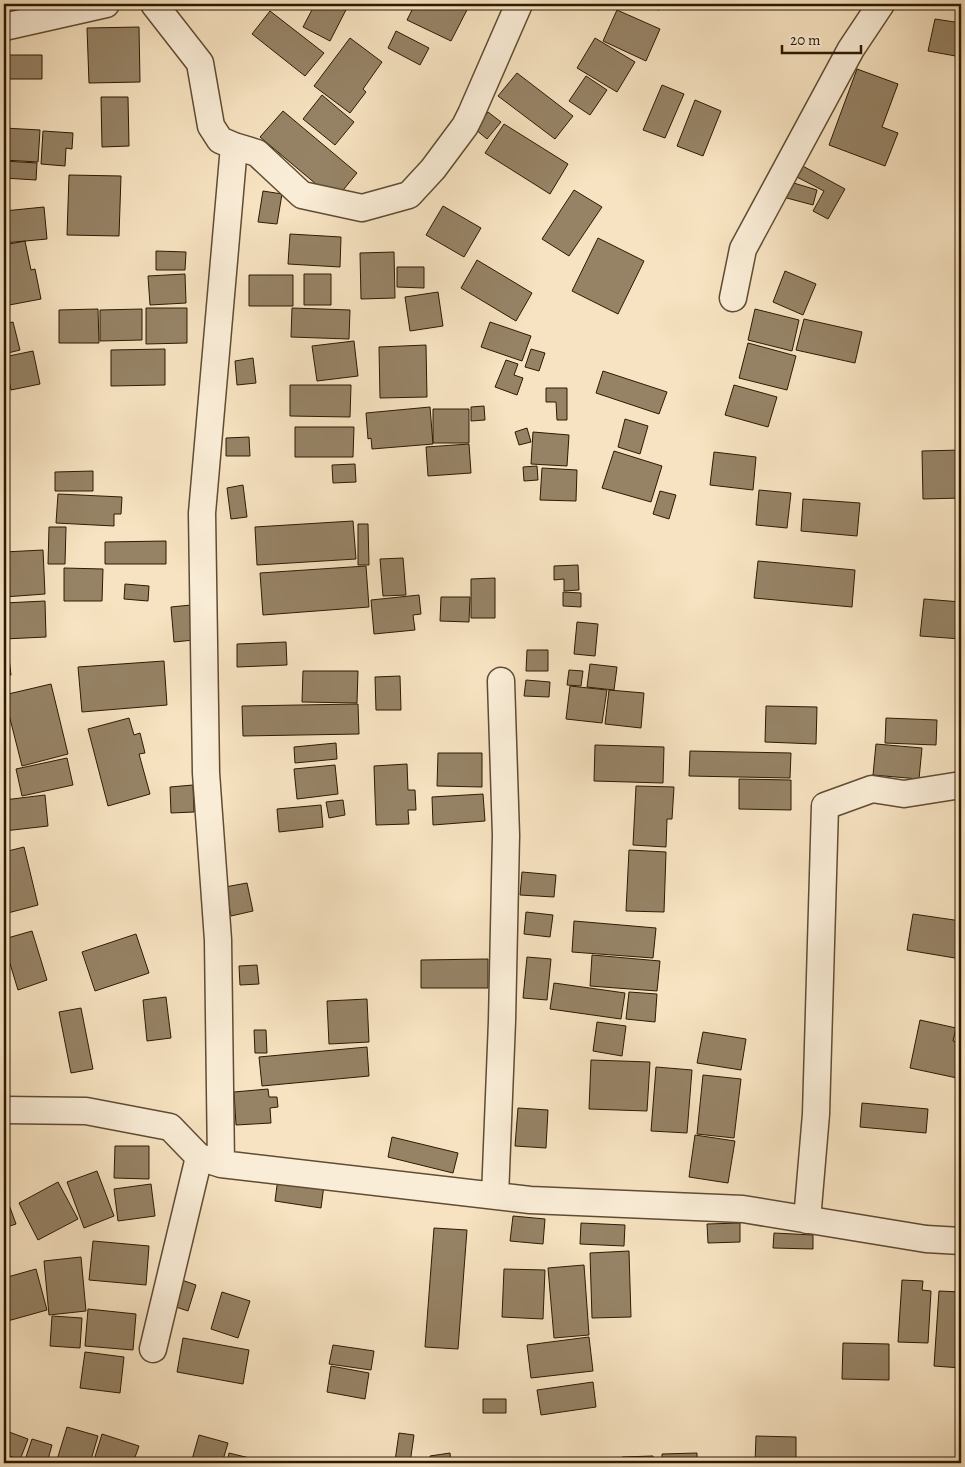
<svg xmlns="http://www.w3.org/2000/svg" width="965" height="1467" font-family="Alegreya,serif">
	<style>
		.building { fill: #968366; stroke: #2c1a03 }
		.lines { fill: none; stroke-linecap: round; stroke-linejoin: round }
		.street-casing { stroke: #5f4c32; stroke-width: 29 }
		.street { stroke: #faedd7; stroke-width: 26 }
	</style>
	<rect width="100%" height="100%" fill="#f7e3c1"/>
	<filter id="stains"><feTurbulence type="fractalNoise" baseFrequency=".004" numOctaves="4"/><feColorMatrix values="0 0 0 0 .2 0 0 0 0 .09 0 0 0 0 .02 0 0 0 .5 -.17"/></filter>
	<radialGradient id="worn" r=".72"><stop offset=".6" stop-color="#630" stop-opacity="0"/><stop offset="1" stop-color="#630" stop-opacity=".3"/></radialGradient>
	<path class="building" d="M315 4H349L330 41 303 27Z
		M415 4H470L451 41 407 20Z
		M636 4H660L659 10Z
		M617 10 660 29 646 61 603 41Z
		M270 11 324 53 305 76 252 34Z
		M935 19 961 23V57L928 51Z
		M139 27 140 82 89 83 87 28Z
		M396 31 429 48 420 65 388 48Z
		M350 38 382 62 363 89 366 92 350 113 314 86Z
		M595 38 635 62 617 92 577 68Z
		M4 55H42V79H4Z
		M857 69 898 84 882 127 898 133 885 166 829 145Z
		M517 73 573 116 555 139 498 96Z
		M586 76 607 90 590 115 569 101Z
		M662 85 684 94 665 138 643 130Z
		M322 95 354 122 335 145 303 119Z
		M101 97H128L129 146 102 147Z
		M695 100 721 111 703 156 677 146Z
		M283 111 357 173 335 200 260 137Z
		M488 112 501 122 487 139 475 129Z
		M504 124 568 164 550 194 485 153Z
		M4 128 40 130 38 162 4 160Z
		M43 131 73 133 72 149 66 148 65 166 41 164Z
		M4 161 37 163 36 180 4 178Z
		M799 164 845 189 828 219 813 211 824 191 793 175Z
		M69 175 121 176 119 236 67 235Z
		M787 181 817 190 813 205 783 197Z
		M574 190 602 207 569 256 542 239Z
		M263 191 282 194 277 224 258 222Z
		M443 206 481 228 464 257 426 235Z
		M44 207 47 239 4 243V211Z
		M290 234 341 237 340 267 288 264Z
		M598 238 644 261 618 314 572 291Z
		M25 241 31 270 35 269 41 299 4 306V245Z
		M156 251 186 252 185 270H156Z
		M394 252 395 298 361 299 360 253Z
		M477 260 532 293 516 321 461 288Z
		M397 267H424V288L397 287Z
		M785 271 816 284 803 315 773 302Z
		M185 274 186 303 150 305 148 276Z
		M304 274H331V305H304Z
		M249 275H293V306H249Z
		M438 292 443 326 410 331 405 297Z
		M146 308H187V343L146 344Z
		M292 308 350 310 349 339 291 337Z
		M98 309 99 343H59V310Z
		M142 309V340L100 341V310Z
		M755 309 799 320 792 351 748 340Z
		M804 319 862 332 855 363 796 350Z
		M13 322 20 350 4 354V324Z
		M490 322 531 336 522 361 481 347Z
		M354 341 358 376 317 381 312 346Z
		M748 343 796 356 787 390 739 378Z
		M426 345 427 397 380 398 379 347Z
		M165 349V385L111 386V350Z
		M531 349 545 353 539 371 525 367Z
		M33 351 40 384 11 390 4 357Z
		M253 358 256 383 237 385 235 361Z
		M506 360 518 364 514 375 523 378 517 395 495 387Z
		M603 371 667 392 659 414 596 393Z
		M290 385H351L350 417 290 416Z
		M734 385 777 397 768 427 725 415Z
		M546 388H567V420H557L556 402H546Z
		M484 406 485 420 471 421V407Z
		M430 407 433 444 372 449 371 438 368 439 366 413Z
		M433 409H469V443H433Z
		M625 419 648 426 640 454 618 447Z
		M295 427H354L353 457H295Z
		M527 428 531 442 519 445 515 432Z
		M533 432 569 435 567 466 531 464Z
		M249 437 250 456H226V438Z
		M469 444 471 473 428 476 426 447Z
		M961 450V498L923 499 922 451Z
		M614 451 662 466 651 502 602 488Z
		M714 452 756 457 753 490 710 485Z
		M355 464 356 482 333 483 332 465Z
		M537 466 538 480 524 481 523 467Z
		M542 468 577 470 576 501 540 500Z
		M93 471V491H55V472Z
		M243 485 247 517 231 519 227 488Z
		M759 490 791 493 787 528 756 525Z
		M660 491 676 495 669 519 653 514Z
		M58 494 122 497 121 514H114V526L56 523Z
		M803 499 860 503 857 536 801 531Z
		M353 521 356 559 257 565 255 527Z
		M358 524H368L369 565H358Z
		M49 527H66L65 564H48Z
		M166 541V564H105V542Z
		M43 550 45 594 4 597V552Z
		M403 558 406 595 383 596 380 559Z
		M758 561 855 570 852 607 754 598Z
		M578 565 579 590 564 591V579L554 580V566Z
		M366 566 369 607 263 615 260 573Z
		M64 568 103 569 102 601H64Z
		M495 578V618H471V579Z
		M125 584 149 586 148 601 124 599Z
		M563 592 581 593V607L563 606Z
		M419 595 421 614 413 615 415 630 374 634 371 600Z
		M441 597H470L469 622 440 621Z
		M924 599 961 602V639L920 636Z
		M45 601 46 637 4 639V603Z
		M191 605 194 640 174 642 171 607Z
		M577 622 598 624 595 656 574 654Z
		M4 640H7L11 675 4 676Z
		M286 642 287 665 237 667V644Z
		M527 650H548V671H526Z
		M961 658V703H960Z
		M164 661 167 705 82 712 78 667Z
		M590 664 617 667 614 690 587 687Z
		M569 670 583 671 581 686 567 685Z
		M303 671H358L357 703 302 702Z
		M400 676 401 710H376L375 677Z
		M526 680 550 682 549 697 524 696Z
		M51 684 68 754 22 766 4 695Z
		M570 686 607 690 602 723 566 719Z
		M609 690 644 693 641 728 605 724Z
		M358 704 359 734 243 736 242 706Z
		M766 706 817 707 816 744 765 742Z
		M129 718 134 735 140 733 145 753 139 754 150 794 108 806 88 729Z
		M886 718 937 720 936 745 885 743Z
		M336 743 337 759 295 763 294 747Z
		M876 744 922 748 919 779 873 775Z
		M595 745 664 747 663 783 594 781Z
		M690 751 791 753 790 778 689 776Z
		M438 753H482V787L437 786Z
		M67 758 73 785 22 796 16 769Z
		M407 764 408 790H415L416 810H408L409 824 376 825 374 766Z
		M335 765 338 794 297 799 294 769Z
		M739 779 791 780V810L739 809Z
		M193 785 194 812 171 813 170 787Z
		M636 786 674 787 672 819H667L666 847 633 845Z
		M483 794 485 821 433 825 432 797Z
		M45 795 48 826 4 831V800Z
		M343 800 345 815 329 818 326 802Z
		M321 805 323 827 279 832 277 809Z
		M24 847 38 905 4 914V852Z
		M629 850 666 852 664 912 626 911Z
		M522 872 556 875 554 897 520 895Z
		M247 883 253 911 231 916 225 887Z
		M526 912 553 915 550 937 524 934Z
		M913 914 961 921V959L907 950Z
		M574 921 656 928 653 958 572 952Z
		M32 931 47 980 18 990 4 944V939Z
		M136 934 149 973 95 991 82 952Z
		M592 955 660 961 657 991 590 986Z
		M527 957 551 959 547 1000 523 998Z
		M488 959V988H421V960Z
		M257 965 259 984 240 985 239 966Z
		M554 983 625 993 621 1019 550 1009Z
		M629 992 657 994 655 1022 626 1019Z
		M166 997 171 1038 147 1041 143 1000Z
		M367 999 369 1042 329 1044 327 1001Z
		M81 1008 93 1069 71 1073 59 1012Z
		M920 1020 956 1028 953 1041 961 1043V1060L957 1078 910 1068Z
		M597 1022 626 1026 622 1056 593 1051Z
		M254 1030H266L267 1053H255Z
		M703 1032 746 1039 741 1070 697 1063Z
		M367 1047 369 1076 262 1086 259 1057Z
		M591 1060 650 1062 647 1111 589 1109Z
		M656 1067 692 1070 687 1133 651 1131Z
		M703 1075 741 1079 734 1138 697 1134Z
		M268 1089 269 1097H277L278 1107 270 1108 271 1123 236 1125 234 1092Z
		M862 1103 928 1109 926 1133 860 1127Z
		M518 1108 548 1110 546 1148 515 1146Z
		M695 1135 735 1141 728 1183 689 1177Z
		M392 1137 458 1153 453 1173 388 1157Z
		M115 1146H149V1179L114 1178Z
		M97 1171 114 1216 84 1228 67 1182Z
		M278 1178 324 1185 321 1208 275 1201Z
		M58 1182 78 1219 38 1240 19 1203Z
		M151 1184 155 1216 118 1221 114 1189Z
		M4 1191 16 1224 4 1228Z
		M513 1216 545 1219 543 1244 510 1241Z
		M581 1223 625 1225 624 1246 580 1244Z
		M740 1223V1242L708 1243 707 1224Z
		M434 1228 467 1230 458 1349 425 1347Z
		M774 1233 813 1235V1249L773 1248Z
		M93 1241 149 1246 146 1285 89 1280Z
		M629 1251 631 1317 592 1318 590 1253Z
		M81 1257 86 1311 49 1315 44 1261Z
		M584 1265 589 1335 554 1338 548 1268Z
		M36 1269 47 1310 4 1322V1278Z
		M504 1269 545 1270 543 1319 502 1317Z
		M179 1279 196 1285 188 1311 170 1305Z
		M902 1280 923 1281 922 1290 931 1291 928 1343 898 1342Z
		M939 1291 961 1292V1368L934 1366Z
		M222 1292 250 1301 238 1338 211 1329Z
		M88 1309 136 1314 133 1350 85 1346Z
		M52 1316 82 1318 80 1348 50 1346Z
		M589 1337 593 1371 531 1378 527 1345Z
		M183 1338 249 1350 243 1384 177 1372Z
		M843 1343 889 1344V1380L842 1379Z
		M333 1345 374 1351 371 1370 329 1364Z
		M85 1352 124 1357 120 1393 80 1388Z
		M331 1366 369 1373 365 1399 327 1392Z
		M593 1382 596 1407 541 1415 537 1390Z
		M483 1399H506V1413H483Z
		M67 1427 98 1436 90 1463H56Z
		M9 1432 28 1439 20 1460 4 1454V1447Z
		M399 1433 414 1435 410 1463 395 1461Z
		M102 1434 139 1446 133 1463H93Z
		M199 1435 228 1443 222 1463H191Z
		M756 1436 796 1437V1463H755Z
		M32 1439 52 1445 47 1463H24Z
		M229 1453 270 1463H227Z
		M450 1453 451 1463H431L430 1456Z
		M697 1453V1463H662V1454Z
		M653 1456V1463H622V1457Z"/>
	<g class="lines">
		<defs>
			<path id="street" d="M154 4 200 63 211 126 220 140 234 146 257 153 302 195 362 208 409 195 433 169 465 126 471 114 519 4
				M4 27 106 4
				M733 298 743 249 851 49 881 4
				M4 1110 86 1111 170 1127 199 1157 221 1164 530 1200 743 1209 926 1239 961 1241
				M221 1164 218 940 206 773 202 513 234 146
				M495 1196 502 1021 506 835 501 681
				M807 1220 816 1114 825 806 872 789 904 794 961 785
				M153 1349 199 1157"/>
		</defs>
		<use href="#street" class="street-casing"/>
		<use href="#street" class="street"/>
	</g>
	<rect width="965" height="1467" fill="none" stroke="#f7e3c1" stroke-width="20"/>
	<rect x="5" y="5" width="955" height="1457" fill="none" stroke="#2c1a03" stroke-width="2.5"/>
	<rect x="10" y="10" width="945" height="1447" fill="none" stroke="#2c1a03"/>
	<path d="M782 45v8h79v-8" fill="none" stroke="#2c1a03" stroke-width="2.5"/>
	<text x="790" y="45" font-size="15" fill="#2c1a03" stroke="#faedd7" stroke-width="4" paint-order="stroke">20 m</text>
	<rect width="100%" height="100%" filter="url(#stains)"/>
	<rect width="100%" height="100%" fill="url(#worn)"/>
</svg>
